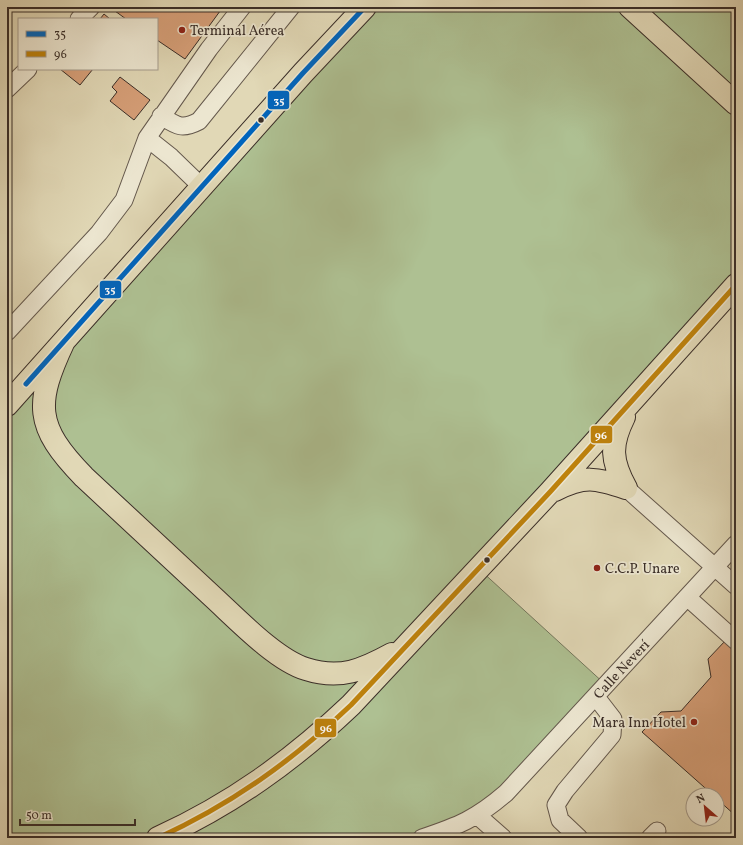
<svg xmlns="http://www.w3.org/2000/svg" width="743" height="845" font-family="Vollkorn,serif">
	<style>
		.green { fill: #aec092; stroke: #74775d }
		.building { fill: #d69f78; stroke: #3a2e28 }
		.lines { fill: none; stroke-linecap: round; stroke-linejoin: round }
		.minor-casing { stroke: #64584c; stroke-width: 19 }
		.major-casing { stroke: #3a2e28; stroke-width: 24 }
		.minor { stroke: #ece6d0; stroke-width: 17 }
		.major { stroke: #e1d8b6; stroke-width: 22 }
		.bus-1-casing { stroke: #ece6d0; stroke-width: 8 }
		.bus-2-casing { stroke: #ece6d0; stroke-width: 8 }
		.bus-1 { stroke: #0065bd; stroke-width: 5 }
		.bus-2 { stroke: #be820c; stroke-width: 5 }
		.poi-dot { fill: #8f2418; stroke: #ece6d0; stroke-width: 1.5 }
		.bus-dot { fill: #3a2e28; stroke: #ece6d0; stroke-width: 1.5 }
		.labels { text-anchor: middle; stroke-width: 3.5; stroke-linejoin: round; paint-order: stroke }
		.poi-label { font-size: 14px; fill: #3a2e28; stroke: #ece6d0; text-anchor: start }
		.street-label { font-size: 14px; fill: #3a2e28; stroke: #ece6d0 }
		.line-badge { stroke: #ece6d0; stroke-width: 1.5 }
		.badge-label { font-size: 11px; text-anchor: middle; font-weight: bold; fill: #fff }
	</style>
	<rect width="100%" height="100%" fill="#e1d8b6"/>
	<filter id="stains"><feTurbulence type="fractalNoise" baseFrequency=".005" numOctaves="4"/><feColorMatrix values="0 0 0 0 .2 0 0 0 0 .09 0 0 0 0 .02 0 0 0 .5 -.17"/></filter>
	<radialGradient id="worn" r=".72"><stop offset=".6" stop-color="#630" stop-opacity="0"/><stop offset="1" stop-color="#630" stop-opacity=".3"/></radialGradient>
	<path class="green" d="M366 7H736V285L479 569 606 685 506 793 422 838H7V405Z"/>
	<path class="building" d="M119 7H223L185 59 157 40V19H126L115 11Z
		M104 14 110 19H100Z
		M60 69H93L80 85Z
		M120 77 150 100 134 120 110 101 117 92 112 87Z
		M726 640 736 649V816L717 799V795H713L642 732 661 712 681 711 711 677 708 659Z"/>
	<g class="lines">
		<defs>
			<path id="minor" d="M79 19 91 7
				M7 89 28 69
				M161 116C177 126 182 130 199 121L291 7
				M147 138 171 157 202 187
				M7 332 99 233 124 200 147 138 209 49 242 7
				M626 488 736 586
				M687 597 736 641
				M478 816 503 838
				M422 838C458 826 476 819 506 793L736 544
				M579 838 560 820 556 805 565 791 612 735 613 719 596 697
				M650 838 657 831"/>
			<path id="major" d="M630 7 736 104
				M64 341C35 403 34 426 84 477 127 517 170 557 213 597 237 619 276 660 306 669 340 680 363 670 392 654
				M7 405 303 73 365 7
				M624 417C610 445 611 461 626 488
				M555 490C585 475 595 478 626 488
				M158 838C232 804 292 761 351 705L550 492 736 285"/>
		</defs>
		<use href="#minor" class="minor-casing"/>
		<use href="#major" class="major-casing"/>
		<use href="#minor" class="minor"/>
		<use href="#major" class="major"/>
		<defs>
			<path id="bus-1" d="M26 384 303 73 365 7"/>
			<path id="bus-2" d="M158 838C232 804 292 761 351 705L550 492 736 285"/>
		</defs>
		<use href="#bus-1" class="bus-1-casing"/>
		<use href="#bus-2" class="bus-2-casing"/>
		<use href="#bus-1" class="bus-1"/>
		<use href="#bus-2" class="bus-2"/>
	</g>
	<g class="poi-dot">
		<circle cx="182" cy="30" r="4"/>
		<circle cx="597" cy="568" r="4"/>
		<circle cx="694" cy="722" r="4"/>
	</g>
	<g class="bus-dot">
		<circle cx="261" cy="120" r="3.5"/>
		<circle cx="487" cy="560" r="3.5"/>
	</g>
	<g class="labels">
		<g class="poi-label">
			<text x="190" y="35">Terminal Aérea</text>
			<text x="605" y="573">C.C.P. Unare</text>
			<text x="686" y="727" text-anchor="end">Mara Inn Hotel</text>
		</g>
		<g class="street-label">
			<text transform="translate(621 669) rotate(-47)" y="5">Calle Neverí</text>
		</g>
	</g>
	<g class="line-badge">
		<rect x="267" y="90" width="23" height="20" rx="4" fill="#0065bd"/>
		<rect x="99" y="280" width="23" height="19" rx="4" fill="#0065bd"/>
		<rect x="590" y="425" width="23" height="19" rx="4" fill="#be820c"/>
		<rect x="314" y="718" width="23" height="20" rx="4" fill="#be820c"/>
	</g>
	<g class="badge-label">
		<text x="279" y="104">35</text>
		<text x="110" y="293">35</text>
		<text x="601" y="439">96</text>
		<text x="326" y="732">96</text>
	</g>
	<rect width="743" height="845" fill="none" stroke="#e1d8b6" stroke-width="24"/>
	<rect x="8" y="8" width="727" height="829" fill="none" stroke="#3a2e28" stroke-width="2"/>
	<rect x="12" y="12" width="719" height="821" fill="none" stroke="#3a2e28"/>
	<rect x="18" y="18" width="140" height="52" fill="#ece6d0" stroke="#a59c8d"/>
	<rect x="26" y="31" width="20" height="6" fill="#0065bd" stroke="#a59c8d"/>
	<text x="54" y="38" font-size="12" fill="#3a2e28">35</text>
	<rect x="26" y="51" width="20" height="6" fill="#be820c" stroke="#a59c8d"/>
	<text x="54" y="58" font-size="12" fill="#3a2e28">96</text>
	<g transform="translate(705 807) rotate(332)"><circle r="19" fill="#ece6d0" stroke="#a59c8d"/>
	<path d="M0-3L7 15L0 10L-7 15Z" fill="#8f2418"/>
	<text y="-6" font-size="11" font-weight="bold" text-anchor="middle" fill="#3a2e28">N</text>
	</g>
	<path d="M20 819v6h115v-6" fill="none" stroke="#3a2e28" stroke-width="2"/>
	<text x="26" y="819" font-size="12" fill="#3a2e28" stroke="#ece6d0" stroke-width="3" paint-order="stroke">50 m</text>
	<rect width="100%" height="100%" filter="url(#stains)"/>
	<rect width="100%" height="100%" fill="url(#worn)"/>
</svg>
